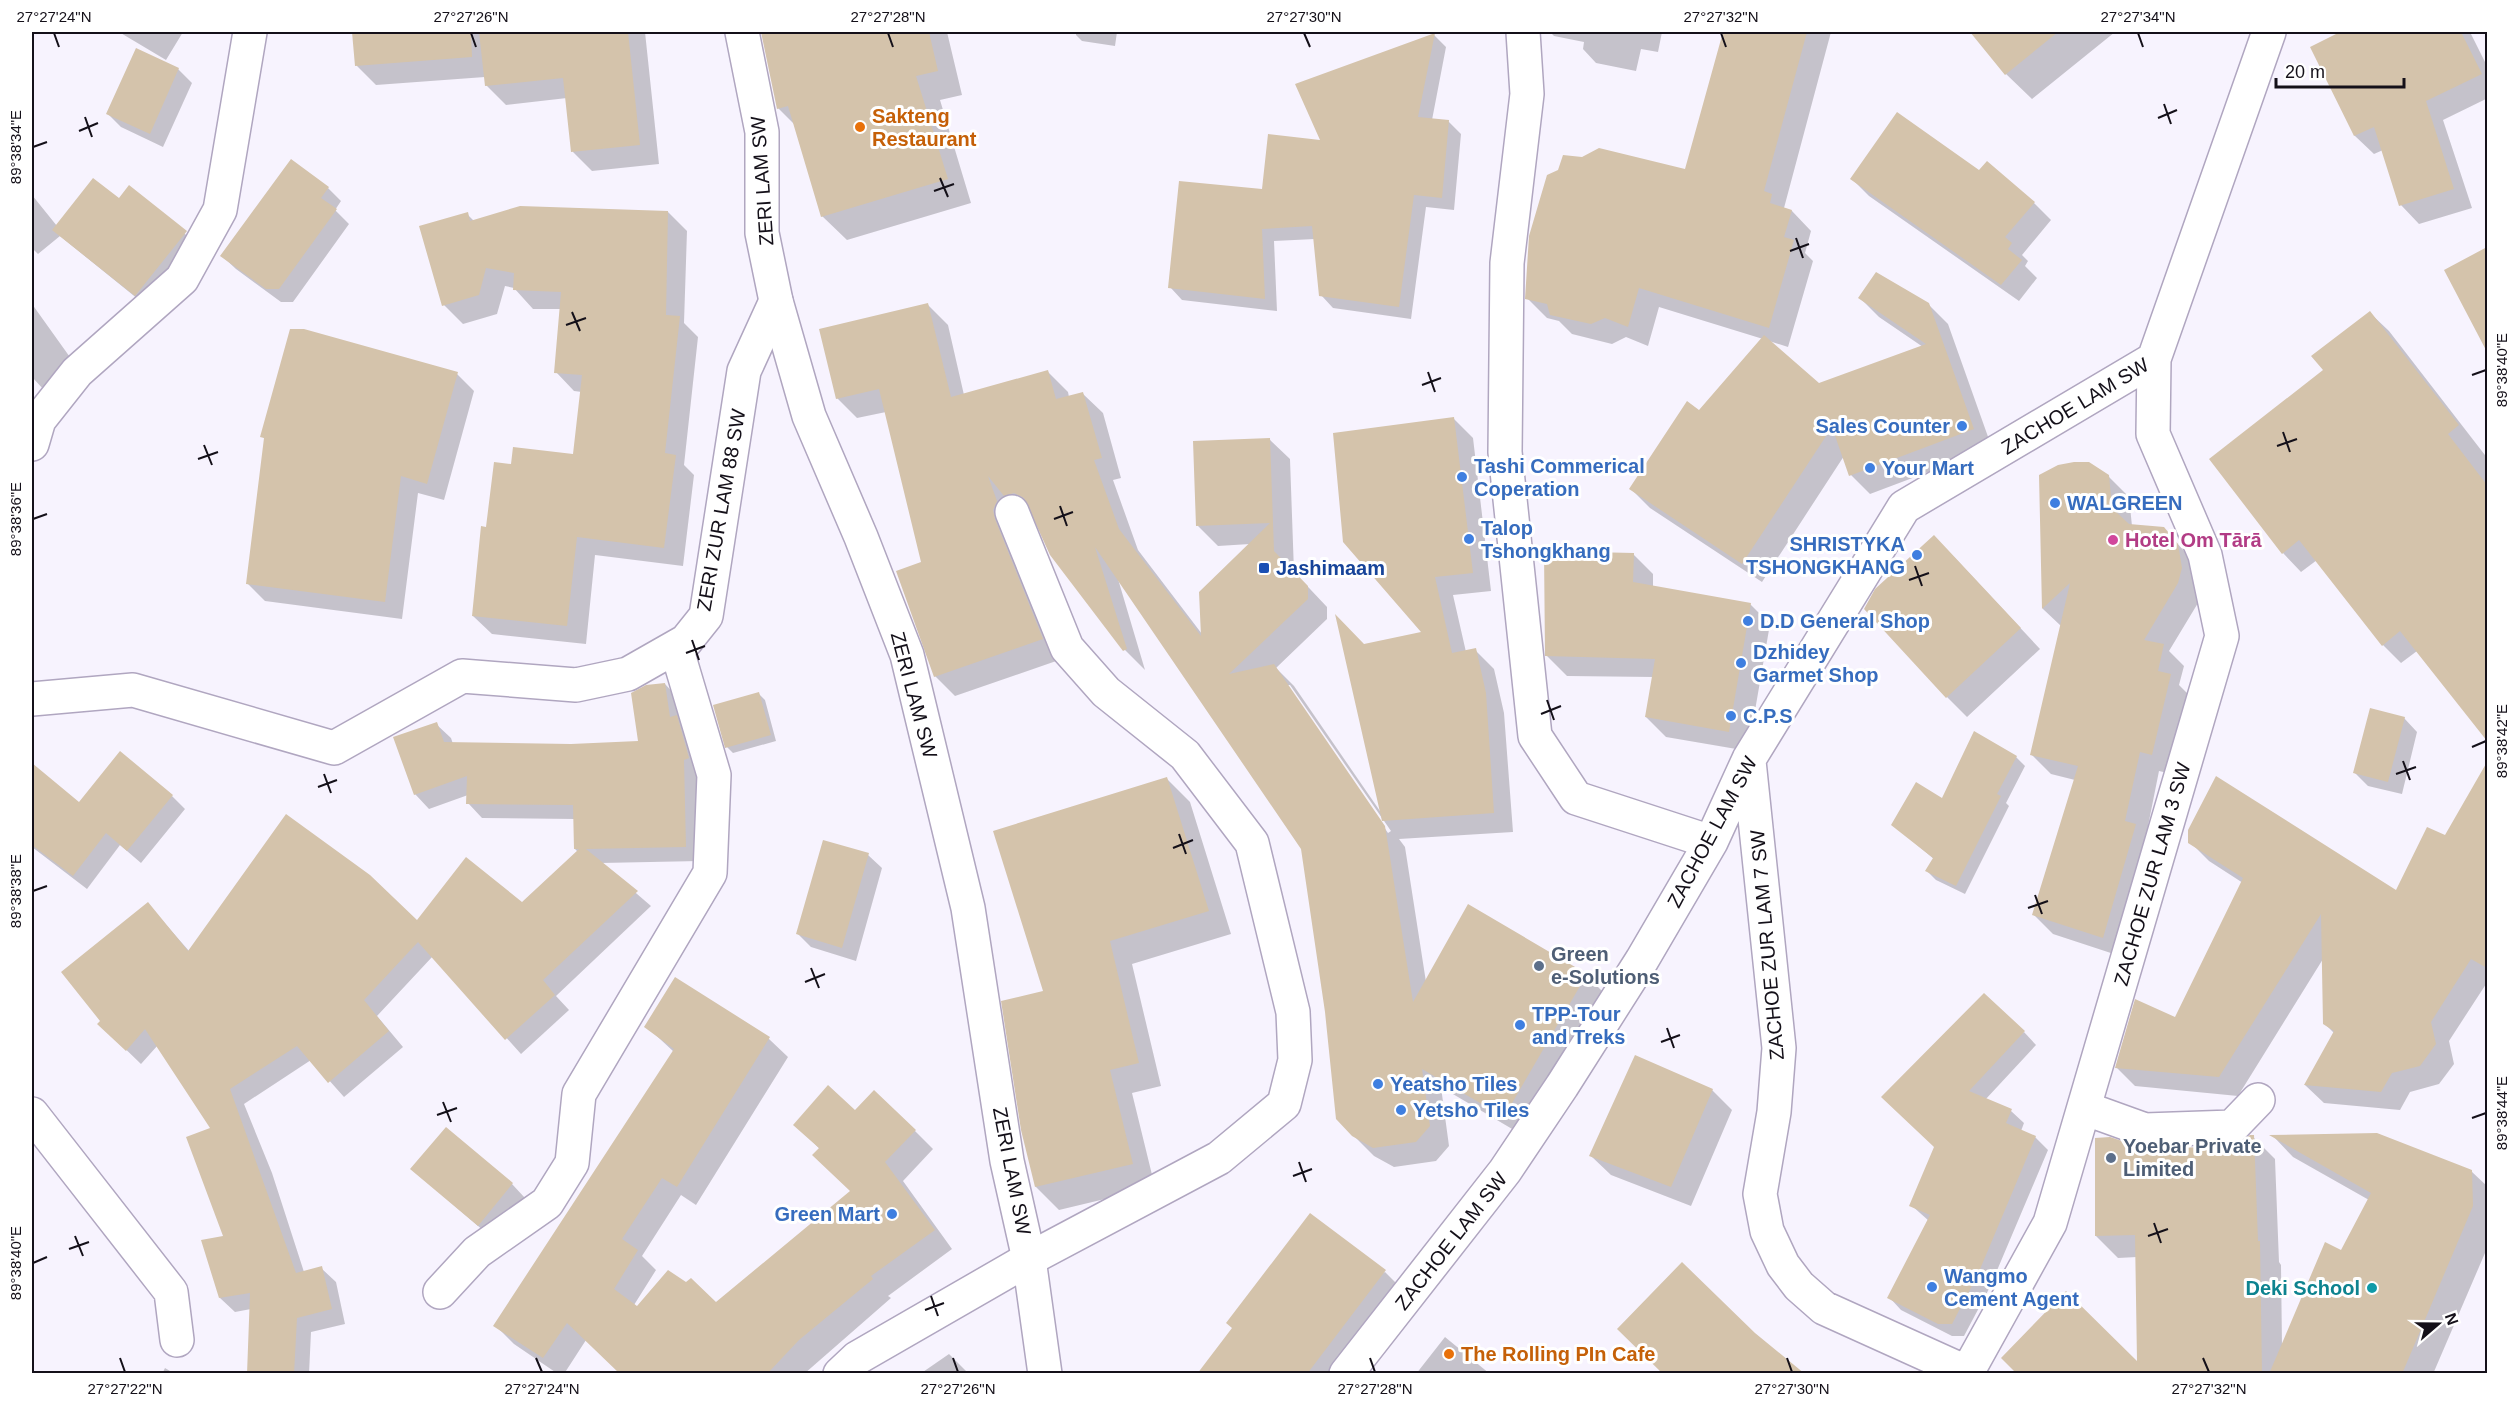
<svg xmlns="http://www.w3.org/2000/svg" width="2519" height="1405" font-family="Arial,sans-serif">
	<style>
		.shadow { fill: #0003; fill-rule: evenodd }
		.building { fill: #d4c3ab }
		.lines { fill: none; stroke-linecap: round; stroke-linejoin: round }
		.minor-casing { stroke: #b0a6c0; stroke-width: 36 }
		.tertiary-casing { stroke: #b0a6c0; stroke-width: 36 }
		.minor { stroke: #fff; stroke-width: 33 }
		.tertiary { stroke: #fff; stroke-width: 33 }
		.ticks { fill: none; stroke: #141019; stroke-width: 2 }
		.food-dot { fill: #e8710a; stroke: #fff; stroke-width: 2 }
		.shop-dot { fill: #3f7fe0; stroke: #fff; stroke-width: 2 }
		.hotel-dot { fill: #d1479c; stroke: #fff; stroke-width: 2 }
		.transit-dot { fill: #1a4fb4; stroke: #fff; stroke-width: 2 }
		.service-dot { fill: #5c6f8a; stroke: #fff; stroke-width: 2 }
		.culture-dot { fill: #0f9aa8; stroke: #fff; stroke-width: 2 }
		.labels { text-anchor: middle; stroke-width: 6; stroke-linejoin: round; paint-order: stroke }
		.food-label { font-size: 20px; font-weight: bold; fill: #c56008; stroke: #fff; text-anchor: start }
		.street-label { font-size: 20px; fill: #141019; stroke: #fff }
		.shop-label { font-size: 20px; font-weight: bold; fill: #366cbe; stroke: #fff; text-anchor: start }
		.hotel-label { font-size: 20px; font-weight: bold; fill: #b23c85; stroke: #fff; text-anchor: start }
		.transit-label { font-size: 20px; font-weight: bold; fill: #164399; stroke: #fff; text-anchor: start }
		.service-label { font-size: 20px; font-weight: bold; fill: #4e5e75; stroke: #fff; text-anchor: start }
		.culture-label { font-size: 20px; font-weight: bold; fill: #0d838f; stroke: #fff; text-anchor: end }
		.neatline { fill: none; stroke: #141019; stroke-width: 2 }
		.ticks-label { font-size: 15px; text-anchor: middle; fill: #141019 }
	</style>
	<rect width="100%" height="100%" fill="#f7f3fe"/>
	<path class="shadow" d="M119 32H183L166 60Z
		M354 32H645L659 164 592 171 573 152 567 98 506 105 486 85 485 77 376 85 357 66Z
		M763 32H947L962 95 940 100 971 203 847 240 822 216 795 125 778 108Z
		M1076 32H1117L1115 46 1082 41 1076 35Z
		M1550 32H1662L1658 52 1641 49 1636 71 1596 63 1583 49 1584 42 1554 36Z
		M1724 32H1831L1784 208 1792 211 1811 231 1805 253 1813 261 1788 347 1766 340 1818 385 1923 347 1879 317 1860 298 1928 304 1948 324 1992 448 1870 494 1851 475 1844 456 1762 582 1650 508 1631 489 1763 339 1659 307 1648 346 1626 337 1612 344 1572 334 1559 321 1547 318 1527 298 1686 171Z
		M1972 32H2115L2032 99 2006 74Z
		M2344 32H2470L2488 68V98L2443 120 2472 208 2419 224 2401 205 2383 150 2374 154 2355 136 2312 47Z
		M1434 35 1446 47 1432 120 1448 121 1461 134 1454 210 1426 207 1411 319 1333 308 1321 295 1315 239 1274 241 1277 311 1182 300 1170 287 1263 190 1323 142Z
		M178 69 192 83 163 147 121 127 108 114Z
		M1980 172 2034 203 2051 220 2022 255 2028 261 2025 266 2037 278 2019 301 1869 196 1852 179Z
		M130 187 199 246 149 308 60 236 38 254 32 248V195L57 226 119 200Z
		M328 188 341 201 335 210 349 224 293 302H281L236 269 222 256Z
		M668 212 687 231 684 323 698 337 684 465 694 475 683 566 595 555 586 644 492 634 473 616 488 529 513 465 575 455 582 392 574 391 556 372 561 309H533L514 288 505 286 497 314 463 324 444 305 467 214 474 221Z
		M2488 248V323L2482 327 2446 271Z
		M32 304 77 367 44 390 32 377Z
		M928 305 948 325 964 395 1048 372 1068 392 1069 397 1082 393 1103 413 1121 478 1113 480 1138 550 1202 634 1250 544 1218 546 1198 526 1269 439 1290 459 1294 572 1327 607V619L1276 668 1294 686 1382 814 1364 646 1424 633 1454 419 1473 438 1491 591 1453 595 1466 652 1475 650 1494 669 1504 713 1513 832 1399 839 1405 847 1426 982 1586 975 1606 995 1524 1136 1441 1087 1449 1146 1436 1161 1394 1167 1374 1156 1353 1135 1327 1012 1303 849 1118 579 1145 670 1125 650 1033 513 1025 515 1062 659 955 696 935 676 923 563 886 412 857 418 837 398ZM1287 685H1290L1391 831 1388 833Z
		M2370 313 2389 331 2488 459V739L2417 651 2401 663 2383 645 2317 560 2301 572 2283 553 2325 371Z
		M457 374 474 391 444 500 418 493 402 619 265 601 248 584 266 440 262 436Z
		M2041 476H2108L2129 497 2132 526 2163 528 2198 566 2202 589 2198 603 2169 651 2184 666 2179 685 2190 696 2172 774 2159 771 2146 836 2155 845 2123 957 2053 934 2033 914 2075 780 2051 774 2031 754 2061 626 2043 609Z
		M1633 554 1653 574V587L1750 604 1770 624 1748 751 1666 737 1646 717 1653 677 1567 676 1547 656Z
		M1954 557 2040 649 1967 717 1947 697Z
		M665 684 679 699 703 773 700 861 601 863 651 906 556 996 569 1010 521 1054 433 956 377 1016 403 1047 344 1097 311 1060 244 1104 272 1173 304 1272 321 1268 336 1282 345 1324 311 1332 309 1374H249L251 1309 235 1312 220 1298 225 1237 212 1129 158 1045 141 1064 114 1038 148 904 189 951 418 922 522 904 578 852 575 849V819L482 818 468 803V795L429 809 415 794 436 724 451 738 453 744 571 746 639 742Z
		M758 693 765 700 776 741 733 753 727 747Z
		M2404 718 2417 732 2402 794 2368 786 2355 773Z
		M2016 757 2025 766 2006 803 2009 806 1965 894 1936 880 1927 871 1934 859 1893 825 1943 800Z
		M32 765 79 804 172 796 185 809 141 863 120 845 87 889 32 847Z
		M2488 765V981L2449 1041 2454 1064 2439 1084 2410 1092 2400 1110 2324 1103 2305 1085 2334 1033 2324 1023 2323 959 2238 1096 2135 1086 2117 1068 2175 1019 2243 883 2209 861 2190 842 2397 893 2445 837Z
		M1167 779 1190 802 1231 934 1132 964 1161 1086 1132 1093 1155 1187 1059 1210 1036 1187 1045 992Z
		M868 855 882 868 856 961 811 947 798 934Z
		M675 979 769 1039 788 1057 696 1205 681 1195 642 1256 656 1270 634 1305 637 1308 716 1304 852 1191 820 1149 795 1125 915 1131 933 1149 903 1181 952 1249 888 1296 891 1298 804 1374H621L586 1340 564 1374H558L514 1344 495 1325 674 1052 646 1026Z
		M2024 1032 2036 1045 1985 1100 2011 1111 2024 1123 2021 1131 2035 1137 2048 1150 1990 1287 1964 1336H1952L1901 1310 1889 1297 1929 1221 1911 1205 1936 1147 1896 1109Z
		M1712 1090 1732 1110 1691 1206 1611 1175 1591 1156Z
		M2273 1136 2471 1171 2488 1187V1246L2433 1374H2019L2138 1365 2137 1257 2118 1258 2096 1236 2145 1150 2233 1147 2253 1137 2275 1159 2279 1262 2281 1265 2282 1346 2342 1252 2369 1200 2293 1157Z
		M412 1169 512 1184 525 1198 492 1238Z
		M1385 1272 1404 1291 1342 1374H1199Z
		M1445 1337 1490 1374H1416Z
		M949 1354 969 1374H920Z
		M165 1368 175 1374H162Z"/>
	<path class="building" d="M352 32H471L472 57 355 66Z
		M479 32H628L640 145 571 152 563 78 485 86Z
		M761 32H929L938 71 916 76 948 179 821 217 788 106 777 109Z
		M1723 32H1807L1764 191 1772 194 1770 203 1792 210 1784 237 1794 240 1769 328 1639 288 1628 327 1605 318 1591 324 1550 315 1547 304 1525 299 1529 236 1547 175 1558 170 1563 155 1582 157 1599 148 1685 169Z
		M1970 32H2058L2005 75Z
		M2340 32H2461L2482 74 2426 101 2454 189 2399 206 2374 127 2354 136 2310 47Z
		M1435 33 1418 117 1449 120 1442 198 1414 195 1399 307 1319 296 1312 226 1262 229 1265 299 1168 288 1179 181 1262 189 1268 134 1320 140 1295 84Z
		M136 48 179 68 150 134 106 114Z
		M1897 112 1979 170 1987 161 2035 202 2005 237 2012 243 2008 249 2022 260 2001 285 1850 179Z
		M291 159 329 187 321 198 337 209 279 289H266L220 256Z
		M93 178 119 198 129 185 187 231 135 296 52 230Z
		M520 206 668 211 666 315 680 316 665 453 676 455 664 548 577 537 567 626 472 616 481 526 486 527 494 462 511 464 513 447 573 454 582 375 554 373 561 292 513 290 514 273 486 268 479 295 442 306 419 226 468 212 470 221Z
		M2487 247V352L2444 270Z
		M1876 272 1929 303 1974 429 1849 476 1832 427 1742 564 1629 489 1687 401 1699 410 1764 335 1819 383 1926 344 1858 298Z
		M928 303 951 397 1048 370 1056 399 1083 392 1102 458 1094 460 1119 529 1201 636 1199 592 1270 523 1196 526 1193 441 1270 438 1274 551 1308 586V599L1229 674 1274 664 1385 826 1413 1002 1468 904 1587 974 1504 1117 1422 1069 1430 1126 1416 1142 1373 1148 1352 1136 1336 1119 1325 1012 1301 849 1095 547 1127 649 1123 651 1050 555 1024 498 1014 493 1004 496 988 476 997 501 993 510 995 519 1043 639 934 677 896 571 921 562 879 389 836 399 819 329Z
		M2370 311 2459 425 2448 434 2487 485V741L2400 631 2382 646 2299 540 2282 554 2209 459 2323 370 2311 356Z
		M290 329H304L458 372 427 484 401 476 385 602 246 584 264 438 260 437Z
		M1454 417 1473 573 1435 577 1452 653 1476 648 1486 693 1494 813 1382 821 1335 614 1364 644 1421 632 1343 542 1333 433Z
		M2074 462H2089L2109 475 2112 508 2129 524 2164 527 2178 544 2182 568 2178 583 2144 640 2164 644 2158 671 2171 674 2152 755 2140 752 2125 821 2136 824 2103 938 2032 915 2078 766 2030 755 2070 583 2042 609 2039 475 2058 465Z
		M1934 535 2021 628 1946 698 1864 609 1875 589Z
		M1544 551 1634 553 1633 582 1751 603 1729 732 1645 717 1655 659 1545 656Z
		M665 683 670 717 677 715 689 758 684 760 686 847 586 849 638 891 543 980 555 995 505 1040 418 942 364 1000 389 1031 328 1083 297 1046 230 1089 296 1273 322 1266 332 1309 297 1318 294 1374H247L250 1293 219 1298 201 1240 223 1236 186 1137 210 1128 145 1029 126 1051 97 1024 100 1021 61 972 148 902 188 951 286 814 370 875 417 920 466 857 522 902 579 849H574L573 805 466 804 467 776 414 795 393 737 437 722 444 742 571 744 638 741 631 693 646 685Z
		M759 692 771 735 725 748 713 705Z
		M2370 708 2405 717 2388 782 2353 773Z
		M1974 731 2017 756 1997 794 2001 796 1956 886 1925 871 1933 858 1891 825 1916 782 1942 798Z
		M120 751 173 795 127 851 106 833 73 876 32 845V763L79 802Z
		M2487 762V968L2471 959 2431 1022 2436 1044 2420 1066 2392 1073 2381 1092 2304 1085 2334 1031 2323 1024 2321 914 2219 1077 2115 1068 2135 999 2175 1017 2243 878 2188 843V830L2216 776 2396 890 2427 827 2445 835Z
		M1167 777 1209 911 1110 941 1139 1063 1110 1070 1133 1164 1035 1187 1021 1130 1001 1001 1043 991 993 831Z
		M823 840 869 853 842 948 796 934Z
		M675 977 770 1037 677 1187 662 1178 622 1239 638 1250 614 1289 637 1306 668 1270 686 1282 691 1278 716 1302 850 1191 812 1155 819 1148 793 1125 828 1085 855 1110 874 1090 916 1130 885 1162 935 1230 871 1276 873 1279 799 1340 767 1374H620L567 1323 543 1358 493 1326 674 1049 644 1027Z
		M1984 993 2025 1031 1969 1091 2012 1109 2006 1123 2036 1136 1978 1274 1952 1324H1938L1887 1298 1930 1215 1909 1206 1934 1147 1881 1097Z
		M1635 1055 1713 1089 1671 1187 1589 1156Z
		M446 1127 513 1183 478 1226 410 1169Z
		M2377 1133 2472 1170 2473 1206 2402 1374H2269L2325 1242 2341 1250 2371 1193 2269 1135Z
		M2250 1135H2254L2258 1241H2260L2262 1374H2017L2001 1358 2066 1291 2137 1361 2135 1235 2095 1236V1138L2110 1137 2146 1149 2233 1146Z
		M1310 1213 1386 1270 1307 1374H1197L1232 1328 1226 1323Z
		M1682 1262 1755 1333 1805 1374H1663L1617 1329Z"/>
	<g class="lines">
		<defs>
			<path id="minor" d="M1523 32 1527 94 1507 263 1505 452 1535 736 1576 798 1711 842
				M32 444 39 420 77 372 182 279 220 210 250 32
				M32 699 133 690 334 748 462 676 576 685 628 674 686 641 706 616 744 371 776 301
				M1749 761 1779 1048 1774 1112 1760 1194 1767 1231 1783 1265 1799 1286 1824 1308 1970 1374
				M2084 1108 2145 1130 2232 1127 2258 1100
				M32 1114 171 1292 177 1340
				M440 1292 477 1252 547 1203 572 1163 579 1094 710 873 714 775 676 647
				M840 1374 857 1358 1029 1259 1219 1158 1284 1104 1295 1060 1293 1012 1252 843 1185 755 1106 692 1067 648 1012 512
				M1346 1374 1505 1171 1562 1086 1642 960 1711 842 1749 759 1904 507 2154 359 2269 32
				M1964 1374 1968 1371 2050 1223 2222 636 2205 555 2153 434 2154 359"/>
			<path id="tertiary" d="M742 32 762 132V233L776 301 809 416 861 537 907 655 968 908 1007 1161 1029 1259 1045 1374"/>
		</defs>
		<use href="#minor" class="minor-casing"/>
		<use href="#tertiary" class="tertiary-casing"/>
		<use href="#minor" class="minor"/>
		<use href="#tertiary" class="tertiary"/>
	</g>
	<path class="ticks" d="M54 33 59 47M471 33 476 47M888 33 893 47M1304 33 1310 47M1721 33 1726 47M2138 33 2143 47M2164 104 2171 124M85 117 92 137M2158 118 2177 110M79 131 98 123M33 147 47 142M940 178 948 197M934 191 954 184M1796 238 1803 258M1790 251 1809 244M572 312 580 331M566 325 586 318M1428 372 1435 392M2472 375 2486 370M1422 385 1441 378M2283 432 2290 452M204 445 212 465M2277 446 2297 439M198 459 218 452M1060 506 1067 526M33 519 47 514M1054 519 1073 512M1915 566 1922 586M1909 580 1929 573M692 640 699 660M686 653 705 646M1547 700 1554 720M1541 714 1561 706M2472 747 2486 741M2403 761 2410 780M324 774 331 793M2396 774 2416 767M318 787 337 780M1179 834 1186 854M1173 848 1193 840M33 891 47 886M2035 895 2042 914M2028 908 2048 901M811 968 819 988M805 982 825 974M1667 1028 1674 1048M1661 1042 1680 1035M443 1102 451 1122M437 1115 457 1108M2472 1118 2486 1113M1299 1162 1306 1182M1293 1176 1312 1169M2154 1223 2161 1243M75 1236 83 1256M2148 1236 2168 1229M69 1249 89 1242M33 1263 47 1257M931 1296 938 1316M925 1310 944 1303M120 1358 125 1372M536 1358 542 1372M953 1358 958 1372M1370 1358 1375 1372M1787 1358 1792 1372M2203 1358 2209 1372"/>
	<g class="food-dot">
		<circle cx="860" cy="127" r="6"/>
		<circle cx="1449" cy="1354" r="6"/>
	</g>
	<g class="shop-dot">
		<circle cx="1962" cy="426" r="6"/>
		<circle cx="1870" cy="468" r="6"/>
		<circle cx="1462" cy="477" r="6"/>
		<circle cx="2055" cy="503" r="6"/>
		<circle cx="1469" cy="539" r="6"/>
		<circle cx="1917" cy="555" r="6"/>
		<circle cx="1748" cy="621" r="6"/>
		<circle cx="1741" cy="663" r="6"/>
		<circle cx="1731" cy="716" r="6"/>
		<circle cx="1520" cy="1025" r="6"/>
		<circle cx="1378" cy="1084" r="6"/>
		<circle cx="1401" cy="1110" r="6"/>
		<circle cx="892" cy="1214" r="6"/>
		<circle cx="1932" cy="1287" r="6"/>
	</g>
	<circle class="hotel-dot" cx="2113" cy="540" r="6"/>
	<rect class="transit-dot" x="1258" y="562" width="12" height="12" rx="3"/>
	<g class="service-dot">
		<circle cx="1539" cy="966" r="6"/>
		<circle cx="2111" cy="1158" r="6"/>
	</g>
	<circle class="culture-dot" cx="2372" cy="1288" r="6"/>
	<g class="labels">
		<g class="food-label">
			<text x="872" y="123">Sakteng<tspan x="872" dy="23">Restaurant</tspan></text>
			<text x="1461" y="1361">The Rolling PIn Cafe</text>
		</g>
		<g class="street-label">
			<text transform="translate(762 181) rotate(-94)" y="7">ZERI LAM SW</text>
			<text transform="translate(2075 406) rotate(-31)" y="7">ZACHOE LAM SW</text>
			<text transform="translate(721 510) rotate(-80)" y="7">ZERI ZUR LAM 88 SW</text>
			<text transform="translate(914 695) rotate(75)" y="7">ZERI LAM SW</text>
			<text transform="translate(1712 832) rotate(-62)" y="7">ZACHOE LAM SW</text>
			<text transform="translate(2152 874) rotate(-74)" y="7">ZACHOE ZUR LAM 3 SW</text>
			<text transform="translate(1767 945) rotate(-95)" y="7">ZACHOE ZUR LAM 7 SW</text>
			<text transform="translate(1012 1171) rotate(79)" y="7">ZERI LAM SW</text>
			<text transform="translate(1451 1241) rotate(-52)" y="7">ZACHOE LAM SW</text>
		</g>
		<g class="shop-label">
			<text x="1950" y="433" text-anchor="end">Sales Counter</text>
			<text x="1474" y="473">Tashi Commerical<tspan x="1474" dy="23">Coperation</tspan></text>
			<text x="1882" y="475">Your Mart</text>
			<text x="2067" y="510">WALGREEN</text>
			<text x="1481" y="535">Talop<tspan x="1481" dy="23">Tshongkhang</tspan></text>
			<text x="1905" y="551" text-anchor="end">SHRISTYKA<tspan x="1905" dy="23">TSHONGKHANG</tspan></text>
			<text x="1760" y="628">D.D General Shop</text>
			<text x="1753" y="659">Dzhidey<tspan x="1753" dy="23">Garmet Shop</tspan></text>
			<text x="1743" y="723">C.P.S</text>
			<text x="1532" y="1021">TPP-Tour<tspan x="1532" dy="23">and Treks</tspan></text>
			<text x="1390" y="1091">Yeatsho Tiles</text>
			<text x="1413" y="1117">Yetsho Tiles</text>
			<text x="880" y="1221" text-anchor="end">Green Mart</text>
			<text x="1944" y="1283">Wangmo<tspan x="1944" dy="23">Cement Agent</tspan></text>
		</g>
		<g class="hotel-label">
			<text x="2125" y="547">Hotel Om Tārā</text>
		</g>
		<g class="transit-label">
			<text x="1276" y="575">Jashimaam</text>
		</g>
		<g class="service-label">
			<text x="1551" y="961">Green<tspan x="1551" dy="23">e-Solutions</tspan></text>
			<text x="2123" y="1153">Yoebar Private<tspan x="2123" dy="23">Limited</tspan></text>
		</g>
		<g class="culture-label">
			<text x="2360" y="1295">Deki School</text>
		</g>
	</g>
	<rect width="2519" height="1405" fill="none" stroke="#ffffff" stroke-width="66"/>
	<g transform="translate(2438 1324) rotate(70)" stroke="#ffffff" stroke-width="4.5" paint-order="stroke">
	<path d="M0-4.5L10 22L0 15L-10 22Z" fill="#141019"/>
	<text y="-9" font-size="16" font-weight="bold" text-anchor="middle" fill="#141019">N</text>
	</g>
	<path d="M2276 78v9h128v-9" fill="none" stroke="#141019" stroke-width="3"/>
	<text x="2285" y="78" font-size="18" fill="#141019" stroke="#ffffff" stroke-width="4.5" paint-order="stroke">20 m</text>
	<rect x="33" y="33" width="2453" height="1339" class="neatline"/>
	<g class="ticks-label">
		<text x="54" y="22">27°27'24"N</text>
		<text x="471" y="22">27°27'26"N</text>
		<text x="888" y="22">27°27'28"N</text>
		<text x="1304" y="22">27°27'30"N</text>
		<text x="1721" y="22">27°27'32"N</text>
		<text x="2138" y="22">27°27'34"N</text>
		<text transform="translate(16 147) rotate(-90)" y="5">89°38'34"E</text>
		<text transform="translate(2502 370) rotate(-90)" y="5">89°38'40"E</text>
		<text transform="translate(16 519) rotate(-90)" y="5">89°38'36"E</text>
		<text transform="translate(2502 741) rotate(-90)" y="5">89°38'42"E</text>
		<text transform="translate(16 891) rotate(-90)" y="5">89°38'38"E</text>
		<text transform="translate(2502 1113) rotate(-90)" y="5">89°38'44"E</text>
		<text transform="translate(16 1263) rotate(-90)" y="5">89°38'40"E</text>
		<text x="125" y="1394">27°27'22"N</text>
		<text x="542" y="1394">27°27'24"N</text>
		<text x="958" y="1394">27°27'26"N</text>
		<text x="1375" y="1394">27°27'28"N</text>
		<text x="1792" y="1394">27°27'30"N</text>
		<text x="2209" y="1394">27°27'32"N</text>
	</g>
</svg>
